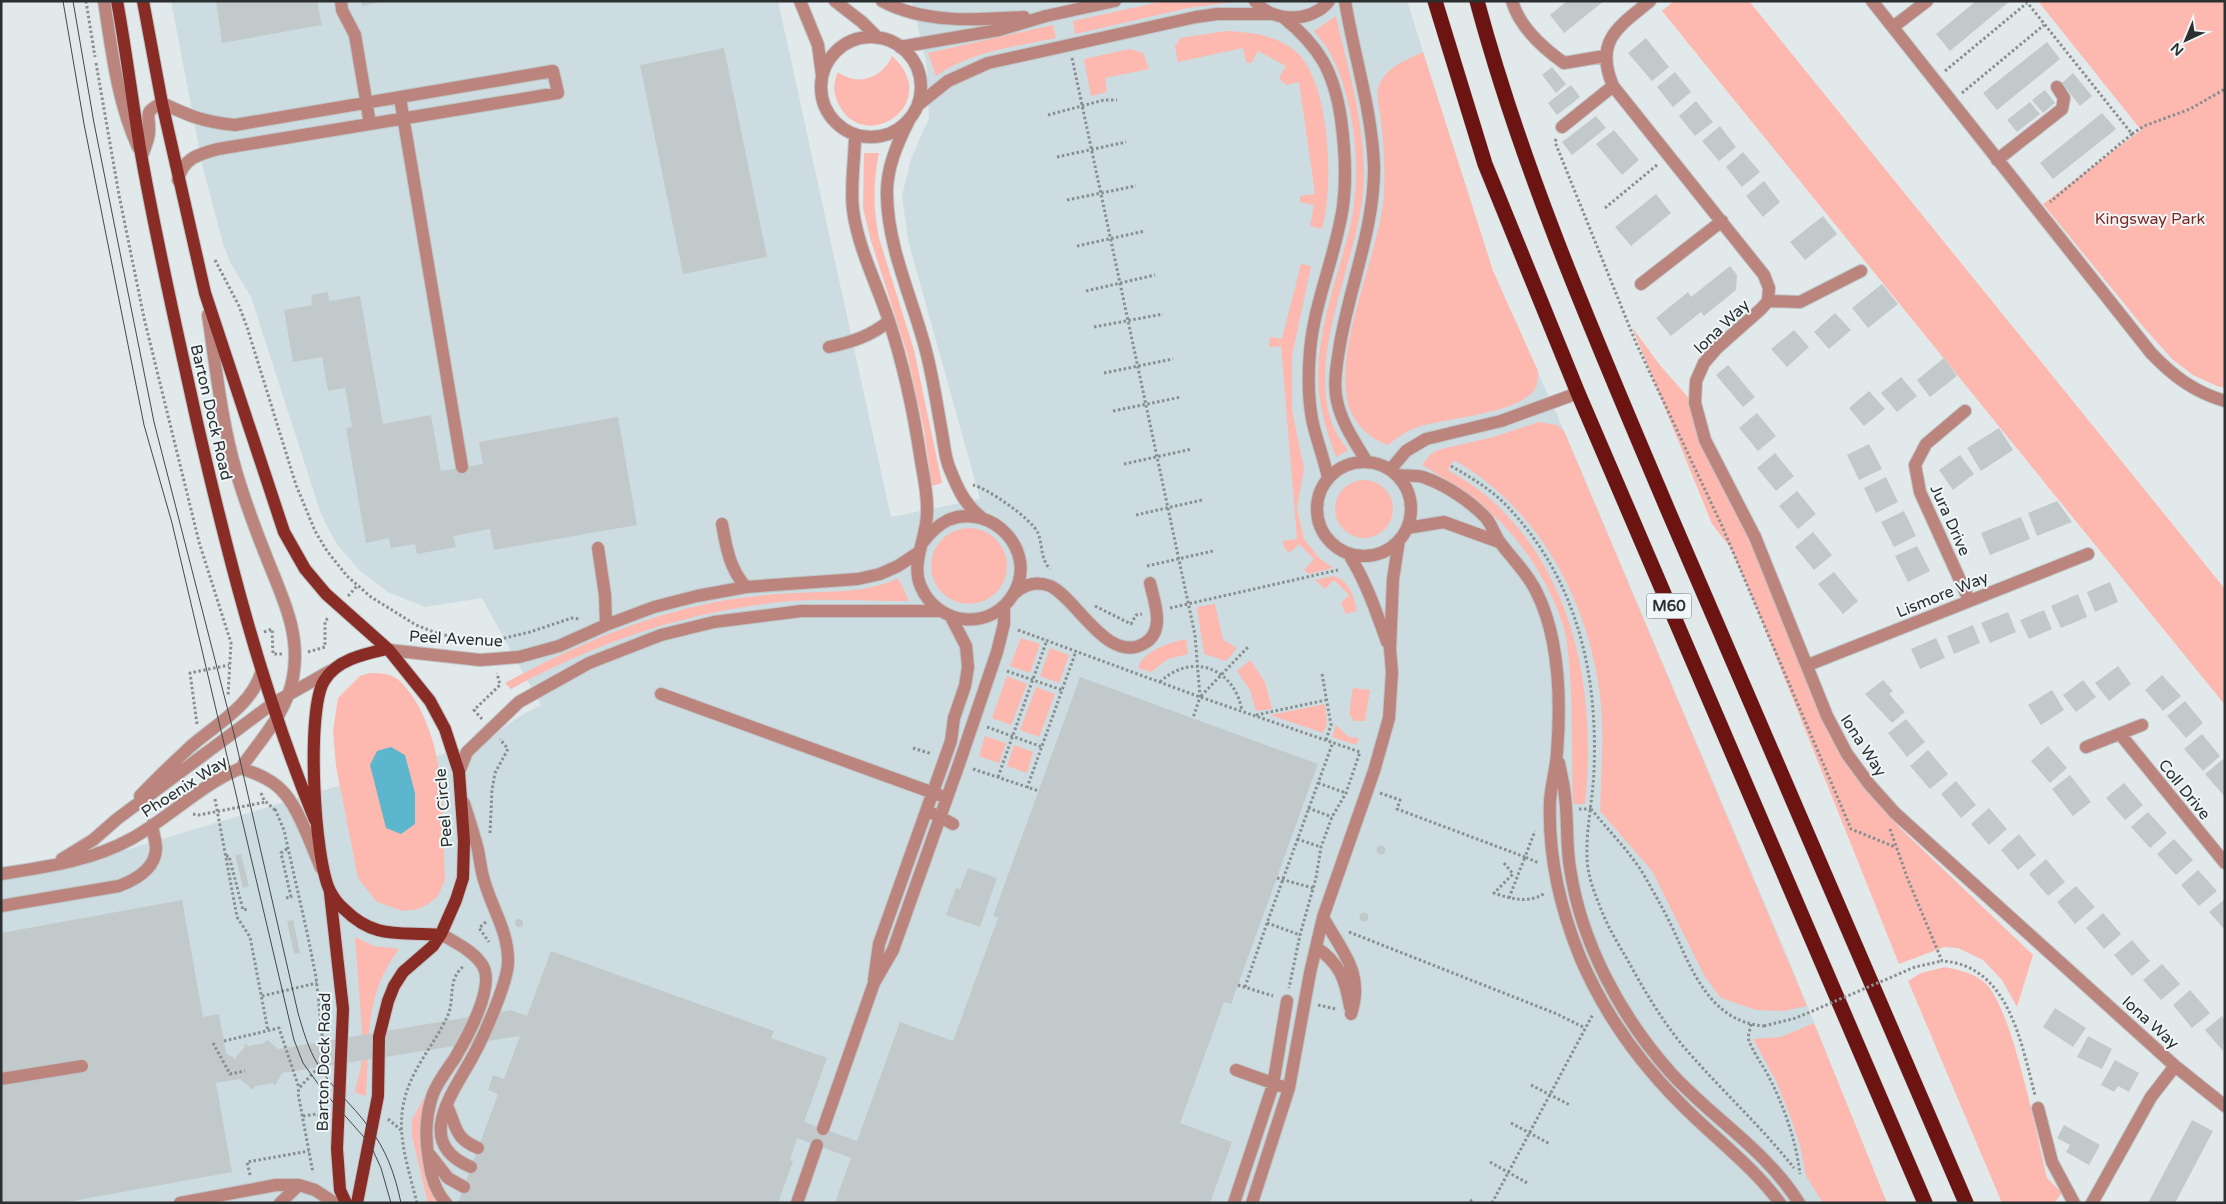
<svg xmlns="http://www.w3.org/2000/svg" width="2226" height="1204" font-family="'Varela Round',sans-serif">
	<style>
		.built { fill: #cddce0 }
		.green { fill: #fdb9af }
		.water { fill: #5cb6cd }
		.building { fill: #c2c9cb }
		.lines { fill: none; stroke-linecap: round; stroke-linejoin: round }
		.minor-casing { stroke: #bec4c6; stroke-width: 14 }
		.major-casing { stroke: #bec4c6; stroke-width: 14 }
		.highway-casing { stroke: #bec4c6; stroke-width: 16 }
		.path { stroke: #898e90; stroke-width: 3; stroke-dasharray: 2.5 2.5; stroke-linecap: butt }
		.minor { stroke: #bb857d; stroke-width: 12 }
		.major { stroke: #8a2c26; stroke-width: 12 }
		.highway { stroke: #6b1411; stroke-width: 15 }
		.tram { stroke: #444849; stroke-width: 1 }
		.path-bridge { stroke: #898e90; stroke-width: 3; stroke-dasharray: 2.5 2.5; stroke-linecap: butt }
		.labels { text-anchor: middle; stroke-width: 4; stroke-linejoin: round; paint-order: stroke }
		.shield { fill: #eff7f9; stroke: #666b6c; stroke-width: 1 }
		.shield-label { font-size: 15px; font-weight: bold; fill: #2c2f30 }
		.park-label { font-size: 16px; fill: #802923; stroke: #eff7f9 }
		.street-label { font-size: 16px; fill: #2c2f30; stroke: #eff7f9 }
	</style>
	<rect width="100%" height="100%" fill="#e2e9eb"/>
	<path class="built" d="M171 1H778L891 517 980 499 908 240 902 196 911 159 929 118 927 66 912 1H1407L1493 271 1569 442 1788 958 1887 1203H1V873L106 856 483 742 520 716 541 705 482 598 425 607 388 592 360 571 336 543 321 514 251 297 230 262 223 244 203 168Z"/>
	<path class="green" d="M1164 1 1233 2 1188 8 1075 34 1073 21Z
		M1674 1H1749L2225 589V705L1662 11Z
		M2038 1H2225V388L2217 386 2193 375 2172 359 2140 323 2043 204 2141 130Z
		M1336 16C1348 69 1365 124 1364 179 1362 256 1303 355 1334 428 1337 436 1343 443 1348 450L1336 457C1326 430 1318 404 1318 375 1319 324 1338 276 1350 227 1362 176 1356 106 1333 59 1329 49 1321 40 1314 31Z
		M1053 25 1056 38C1015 47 971 51 936 76L928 53Z
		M1226 31C1250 32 1275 35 1294 50 1331 79 1334 187 1322 229L1310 226 1314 205 1300 202V196L1315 194 1299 82 1286 85 1279 78 1286 66 1258 51 1251 63 1246 62 1243 48 1178 62 1175 46 1181 38Z
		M1130 49 1143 53 1149 69 1105 78 1107 92 1091 96 1084 59Z
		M1423 52 1493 271 1538 371C1538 377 1538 384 1535 389 1519 414 1445 418 1418 427 1406 431 1397 438 1388 445 1369 438 1356 426 1349 407 1332 350 1379 256 1384 195 1385 170 1384 147 1381 123 1381 113 1376 98 1378 89 1384 67 1405 61 1423 52Z
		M892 56C944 102 865 156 839 105 833 94 833 83 838 72 858 87 883 78 892 56Z
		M864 153H879C873 183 873 208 879 238L914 350 942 483 932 486 924 430 907 353 871 241 863 208Z
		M1301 264 1311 266 1292 356V410L1304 469 1297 508 1304 539 1319 558 1333 568 1309 574 1304 570 1314 559 1299 544 1289 553 1284 547 1283 541 1297 539 1281 346 1269 347 1270 337 1282 339Z
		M1632 327 1659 364 1692 402 1751 537 1775 598 1870 792 1900 828 2033 955 2017 1007 2002 980 1983 960 1958 948 1944 947 1899 964 1754 602 1730 547 1712 524Z
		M1539 422 1557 425 1564 431 1807 1006 1783 1011 1756 1010 1721 998 1705 977 1652 871 1600 811C1601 775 1604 740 1601 704 1591 606 1541 509 1454 460L1448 470C1467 481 1485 493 1500 508 1578 585 1596 700 1585 804H1573C1571 751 1574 697 1567 644 1565 625 1556 605 1547 587 1516 527 1479 499 1422 465L1430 455 1438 450 1493 437Z
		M1335 509a29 29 0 1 1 58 0a29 29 0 1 1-58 0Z
		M931 566a38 38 0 1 1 76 0a38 38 0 1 1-76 0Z
		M1333 576C1349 579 1354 597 1357 611L1346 614 1341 603 1349 595 1334 580 1325 589 1315 580Z
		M898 578 909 601C870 601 830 598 791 601 691 610 599 641 511 689L505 683C577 644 652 612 733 599 753 596 773 594 794 593 830 591 865 594 898 578Z
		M1215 604 1223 640 1237 648 1226 661 1204 654 1197 607Z
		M1021 638 1040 644 1030 673 1010 666Z
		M1186 639 1188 654 1168 659 1151 672 1138 668C1144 650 1169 643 1186 639Z
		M1050 648 1069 655 1059 683 1040 676Z
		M1250 660 1265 682 1272 709 1256 711 1250 690 1237 671Z
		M369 673C377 673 385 673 392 676 400 679 406 688 411 694 448 748 442 818 445 880L438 896 428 904 418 909 403 911 377 902 358 878 336 766 333 731 338 698 360 676Z
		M1007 676 1027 684 1011 725 992 718Z
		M1036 687 1055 694 1039 737 1020 730Z
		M1353 688 1370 690 1365 721H1354L1349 714Z
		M1325 704 1327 724 1323 733 1270 715Z
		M1336 725 1349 737 1359 738 1356 745 1332 737Z
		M985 736 1006 743 999 763 979 756Z
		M1014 745 1033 752 1027 773 1007 766Z
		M355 937 374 946 399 949C363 996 370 1040 366 1095L364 1096 355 1092 361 1066 362 1029Z
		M1945 967C1959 970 1973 973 1984 982 2012 1005 2037 1137 2047 1178L2062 1193 2054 1203H2002L1908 981 1921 973Z
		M1814 1023 1887 1203H1823L1806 1176 1800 1145 1789 1113 1776 1081 1753 1039 1781 1037Z
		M434 1079C430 1091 424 1104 421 1116 416 1144 424 1178 438 1203H428L412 1136V1120Z"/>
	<path class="water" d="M391 747 405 755 415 793V824L401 834 386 828 370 765 377 751Z"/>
	<path class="building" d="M216 1H317L322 25 222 43Z
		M361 1H382V2L362 6Z
		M1567 1H1604L1564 33 1550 15Z
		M1976 1H2010L1950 51 1936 34Z
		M1646 38 1669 67 1652 81 1628 53Z
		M2047 42 2060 59 1997 110 1983 93Z
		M724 48 767 257 683 274 640 65Z
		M1552 67 1566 84 1556 93 1542 75Z
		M1675 72 1691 92 1673 107 1657 87Z
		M2073 73 2092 96 2080 106 2062 83Z
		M1571 85 1580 97 1557 115 1548 103Z
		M2045 90 2055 103 2043 113 2032 100Z
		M1696 101 1713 122 1695 136 1679 116Z
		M2030 102 2040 114 2017 132 2007 120Z
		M2102 113 2116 129 2053 179 2040 163Z
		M1596 116 1606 128 1572 155 1562 142Z
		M1720 126 1736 147 1719 161 1702 141Z
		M1614 130 1639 160 1622 175 1596 144Z
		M1743 152 1760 172 1742 187 1726 167Z
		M1764 181 1780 202 1763 217 1746 196Z
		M1656 194 1671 213 1631 246 1615 227Z
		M1823 216 1837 234 1805 260 1790 242Z
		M1730 266 1737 275 1736 290 1704 316 1701 312 1671 336 1656 318 1688 292 1691 297Z
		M1882 284 1898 304 1868 328 1852 308Z
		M328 292 329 301 360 296 383 424 431 415 441 471 483 464 479 442 618 417 637 525 494 550 490 529 453 536 456 547 417 554 415 544 391 548 389 538 366 543 346 428 352 427 345 388 328 391 322 357 293 362 284 310 312 305 311 295Z
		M1835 313 1851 330 1829 349 1814 332Z
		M1794 330 1809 347 1787 367 1771 349Z
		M1944 358 1957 376 1930 397 1917 380Z
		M1728 365 1755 397 1743 407 1716 375Z
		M1901 377 1917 396 1897 412 1881 393Z
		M1869 391 1885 409 1864 426 1849 408Z
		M1757 413 1776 436 1758 451 1739 428Z
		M1999 428 2013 450 1981 471 1967 448Z
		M1869 444 1882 469 1859 480 1847 455Z
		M1775 453 1794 476 1776 491 1757 468Z
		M1960 455 1974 474 1953 490 1939 470Z
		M1886 477 1898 502 1876 513 1864 488Z
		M1797 491 1816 514 1798 529 1779 506Z
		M2057 501 2072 522 2037 536 2028 513Z
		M1904 511 1916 536 1894 547 1881 522Z
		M2021 517 2030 539 1990 555 1981 533Z
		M1813 532 1832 555 1814 570 1795 547Z
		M1917 546 1930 571 1908 582 1895 556Z
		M1834 572 1858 601 1843 614 1818 584Z
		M2110 582 2118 602 2095 612 2087 592Z
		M2078 594 2087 617 2061 628 2051 606Z
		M2044 610 2052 629 2029 639 2020 620Z
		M2008 612 2016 632 1990 643 1981 623Z
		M1973 625 1980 643 1954 654 1947 636Z
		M1936 638 1945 658 1920 669 1911 649Z
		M2118 666 2131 684 2109 701 2095 683Z
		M2162 675 2181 696 2163 711 2145 690Z
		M1080 677 1318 764 1231 1004 1224 1002 1180 1123 1232 1142 1210 1203H835L851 1158 797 1138 790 1160 793 1161 778 1203H458L498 1094 488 1090 493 1075 504 1079 520 1036 282 1073 276 1084 273 1085V1083L255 1086V1088L252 1089 240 1079 216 1083 232 1172 62 1203H1V933L182 900 203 1017 219 1014 226 1053 237 1060 236 1057 245 1047 244 1045 247 1044 248 1046 265 1043V1041L268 1040 278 1049 511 1010 527 1016 551 951 774 1031 771 1038 827 1058 804 1122 857 1141 900 1022 953 1041 998 918 993 916Z
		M1883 680 1893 691 1889 694 1905 712 1892 723 1865 694Z
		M2083 680 2096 697 2076 712 2063 695Z
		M2052 690 2064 710 2041 725 2028 705Z
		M2185 701 2203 723 2186 738 2167 716Z
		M1906 719 1925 742 1907 757 1888 733Z
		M2202 734 2220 756 2203 771 2184 749Z
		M2048 746 2067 768 2050 783 2031 761Z
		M1928 750 1948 774 1930 789 1910 766Z
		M2223 759 2225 762V797L2205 774Z
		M2070 775 2091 802 2073 816 2052 789Z
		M1956 781 1976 805 1961 818 1941 794Z
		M2124 783 2143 805 2125 820 2106 798Z
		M1989 808 2007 829 1989 845 1971 824Z
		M2148 812 2167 833 2150 848 2131 827Z
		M2019 834 2036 855 2018 870 2001 850Z
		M2174 839 2193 860 2176 875 2157 854Z
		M1376.5 850a4.5 4.5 0 1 1 9 0a4.5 4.5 0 1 1-9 0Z
		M241 854 249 886 243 888 235 855Z
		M2046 859 2065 882 2048 896 2029 874Z
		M968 868 997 878 980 927 946 915 956 888 960 889Z
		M2198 870 2217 891 2199 906 2181 885Z
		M2076 886 2095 907 2075 924 2057 902Z
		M2225 899V930L2209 912Z
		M1359.5 917a4.5 4.5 0 1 1 9 0a4.5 4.5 0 1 1-9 0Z
		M2103 913 2121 934 2104 949 2086 928Z
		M515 923a4 4 0 1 1 8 0a4 4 0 1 1-8 0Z
		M293 920 300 953 294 954 287 921Z
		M2132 940 2150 961 2132 976 2114 955Z
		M2162 964 2180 984 2161 1000 2143 980Z
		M2190 990 2210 1013 2192 1028 2173 1005Z
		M2055 1008 2086 1028 2073 1047 2043 1027Z
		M2222 1016 2225 1020 2223 1051 2205 1030Z
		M2088 1036 2112 1049 2102 1069 2077 1057Z
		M2115 1060 2139 1073 2129 1092 2118 1086 2114 1092 2101 1085Z
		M2192 1120 2213 1131 2175 1203H2148Z
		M2064 1125 2100 1145 2089 1165 2066 1152 2070 1145 2057 1138Z"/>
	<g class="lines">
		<defs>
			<path id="minor" d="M104 1C112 51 117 101 138 147
				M341 1 342 10 355 35 370 124
				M800 1 818 45 822 75
				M835 1 862 22 878 38
				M882 1C925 24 977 20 1024 17
				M1255 1C1272 23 1312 23 1329 1
				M1345 1C1354 56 1372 110 1374 166 1375 226 1350 285 1340 344 1337 362 1333 384 1337 401 1342 424 1355 442 1367 462
				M1512 1C1519 26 1543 48 1564 63L1605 56
				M1650 1C1618 27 1594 41 1613 86L1764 275 1769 288 1768 301 1761 309 1717 348 1704 363 1696 381 1695 403 1705 440 1755 537 1827 716 1847 754 1869 784 1895 813 2175 1066 2225 1106
				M1872 1 2151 353C2173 376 2194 392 2225 401
				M1283 17C1320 47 1334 72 1341 119 1345 149 1347 177 1343 206 1336 255 1314 302 1310 351 1308 374 1308 397 1312 419 1316 439 1324 458 1328 478
				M1893 27 1927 1
				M821 87a50 50 0 1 1 100 0a50 50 0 1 1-100 0Z
				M900 47 999 30 1046 16 1115 1
				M400 98 462 467
				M918 105 948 81 988 63 1196 17 1217 14H1271
				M909 120C897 144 886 169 887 196 888 249 913 300 926 351 933 378 937 406 942 433 944 444 945 457 949 467 957 487 964 504 981 517
				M1562 127 1613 86
				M855 134C855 160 850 185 853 210 858 248 877 284 889 321 904 366 914 414 921 461 924 478 928 496 927 513 927 538 910 563 921 587 938 626 992 632 1014 593 1038 551 992 502 948 520 938 525 930 533 923 542
				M142 156C144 149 149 140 149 132 150 114 142 113 162 103 189 116 204 122 235 125L553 71 558 93 218 149C199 154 183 158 178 180
				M1997 160 2062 109 2064 98 2057 87
				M1641 284 1722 221
				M1768 301 1800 302 1861 271
				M208 315C216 367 221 420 236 471 245 502 256 531 268 561 283 599 301 634 293 677 287 713 260 740 241 768
				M829 347C852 342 871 336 889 321
				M1965 411 1926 444 1915 465 1920 492 1969 600
				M1317 509a47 47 0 1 1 94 0a47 47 0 1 1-94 0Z
				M1390 470 1406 451 1426 439 1501 421 1578 393
				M1397 475C1405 476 1415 475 1423 477 1446 485 1470 501 1486 518 1492 525 1494 534 1499 541 1512 559 1526 571 1536 591 1560 638 1561 701 1557 753 1556 769 1551 785 1550 801 1548 854 1560 908 1580 957 1603 1011 1638 1061 1680 1103 1713 1137 1751 1164 1780 1203
				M722 524C726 547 730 570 746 587
				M1407 528 1444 522 1499 542
				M598 548 605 595 606 625
				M1348 553C1366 581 1376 611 1387 642
				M1015 593C1025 584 1037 581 1050 586 1076 597 1108 666 1145 643 1166 630 1154 601 1150 583
				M389 650 480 660 519 657 559 646 606 625 654 607 697 596 746 587 858 579 880 574 898 566 919 552
				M1808 665 2088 554
				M661 694 939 795
				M2120 734 2225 863
				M2086 747 2142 725
				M1559 763C1561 774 1564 785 1565 797 1568 820 1566 845 1570 868 1581 943 1621 1017 1671 1073 1712 1118 1766 1150 1799 1203
				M459 772 467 752 519 702 589 663 661 635 714 622 801 611H940
				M140 796C156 779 173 763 190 747 215 725 251 706 261 673
				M464 803C469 819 474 834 478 850 480 860 481 871 484 880 492 909 509 932 508 963 507 984 484 1036 473 1056 454 1092 412 1142 471 1167
				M934 814 953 824
				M62 859 93 840 117 819 272 704 330 671
				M1 874C45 867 91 861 131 839 169 818 200 785 241 768 257 774 274 780 285 794 299 810 312 847 321 868
				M1 906 119 886C135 880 155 869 156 849 156 841 153 833 152 825
				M1323 917C1341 951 1365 972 1351 1014
				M441 934C456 943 474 951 483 966 495 988 466 1039 455 1058 447 1070 438 1081 433 1094 425 1116 425 1139 429 1161 431 1177 435 1191 446 1203
				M1316 947C1340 964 1345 978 1350 1007
				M874 980 879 944 951 741 954 718 965 686 968 667 966 646 951 617
				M1236 1070 1281 1086
				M1 1079 82 1066
				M447 1106C457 1127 454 1138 478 1148
				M2038 1108 2052 1162 2074 1203
				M823 1129 874 983 893 950 959 764 997 652 1004 624V606
				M430 1155 448 1178 464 1187
				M180 1203 276 1185H299
				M280 1203 299 1185 315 1190 335 1203
				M797 1203 817 1145
				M1234 1203 1273 1085 1287 1001
				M1252 1203 1289 1088 1310 973 1323 917 1374 771 1389 718 1392 672 1390 649 1393 579 1399 540
				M2092 1203 2151 1097 2175 1066"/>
			<path id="major" d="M117 1C126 50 132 99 140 148 156 240 177 331 197 422 228 557 262 691 315 820
				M143 1 162 103 205 293 284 532 305 569 326 594 389 650 430 701 445 729 459 772 464 841 463 878 456 900 441 934 433 946 403 972 394 986 388 1001 379 1037 378 1096 357 1203
				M386 649C364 654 336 660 324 681 306 710 314 859 330 891 333 897 339 905 344 909 376 941 402 931 440 935
				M330 893 343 1009 337 1149 340 1190 346 1203"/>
			<path id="highway" d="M1435 1 1485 164 1578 393 1925 1203
				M1477 1C1524 176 1597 342 1667 508 1765 740 1867 971 1966 1203"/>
		</defs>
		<use href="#minor" class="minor-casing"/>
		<use href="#major" class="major-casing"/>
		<use href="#highway" class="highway-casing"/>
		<path class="path" d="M86 1 95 57
			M2026 1 2132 134 2050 202
			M1072 58 1195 635 1200 697 1193 718
			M96 63 119 195 144 318 199 542 231 643 228 696
			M1945 71 2027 3
			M1962 93 2044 25
			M1048 115 1104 100H1117
			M2132 134 2144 126 2190 109 2225 89
			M1556 139 1555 142 1636 343 1722 526 1851 829 1895 847
			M1057 157 1126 142
			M1067 200 1136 186
			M1605 208 1657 165
			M1077 246 1145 231
			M215 260 239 306 247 327 296 485 315 531 327 551 347 576 371 597 416 625 439 634 464 639 496 640 530 632 572 618 580 619
			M1086 291 1155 275
			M1094 327 1163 314
			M1104 373 1173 359
			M1113 411 1181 397
			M1124 464 1192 449
			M1451 466C1470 477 1489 488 1505 504 1576 577 1598 671 1594 770 1593 799 1586 828 1587 856 1587 873 1593 889 1599 904 1606 924 1617 942 1627 959 1644 990 1661 1019 1683 1046 1719 1088 1760 1125 1794 1168
			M973 485C987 488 1032 519 1038 533 1043 546 1040 558 1050 569
			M1136 515 1202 500
			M1147 566 1213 551
			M348 596 358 585
			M1095 606 1131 624 1136 615 1142 614
			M1170 608 1338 570
			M1018 630 1200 697 1360 752 1346 793 1332 817 1321 847 1316 878 1300 935 1289 988
			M264 632 272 629 273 654H282
			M308 652 325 647V621L329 617
			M1007 671 1062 690
			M1322 674 1331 725 1326 740
			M1160 682C1193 651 1235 669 1242 711
			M1201 696 1249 646
			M1256 715 1326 700
			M482 719 474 710 500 685 497 673
			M197 724 190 673 229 665
			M987 727 1042 747
			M913 748 932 754
			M973 769 1039 791
			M998 777 1047 640
			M1318 783 1346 793
			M1027 788 1076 651
			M261 793 264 800 275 810
			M1380 793 1400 800 1397 809 1525 857 1535 831
			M215 799 237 917 250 937 268 1031
			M1308 808 1332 817
			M275 809 284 830 308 937 316 977 323 1043 324 1055 319 1067 299 1088 298 1093 313 1173
			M1579 809H1591
			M1591 809C1609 831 1630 852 1644 875 1654 893 1664 910 1673 929 1692 971 1711 1022 1764 1026
			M193 814 199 815 266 802
			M1890 829 1907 877 1942 961C2009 965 2021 1043 2035 1095
			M490 833 492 790 495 773 508 749 500 739
			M1297 839 1321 847
			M226 856H229L243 910 248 909
			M1504 863 1513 874 1494 893C1511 899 1529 904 1545 893
			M1277 878 1313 888
			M286 898 291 897 281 853 288 848
			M1509 898 1525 857 1539 863
			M486 922 479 928 489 942
			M1267 923 1300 935
			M1349 932 1557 1014 1585 1028
			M1238 985 1273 996
			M1245 987 1267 923 1333 742
			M262 996 317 983
			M1318 1005 1336 1009
			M1751 1024 1748 1038C1753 1053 1763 1065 1770 1079 1785 1109 1796 1141 1800 1174
			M224 1041 279 1028 299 1088
			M213 1043 230 1074 245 1071
			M1531 1085 1570 1105
			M303 1116 317 1114 323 1119
			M388 1119 401 1130
			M1511 1123 1550 1144
			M1490 1162 1529 1184
			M250 1175 247 1162 309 1151
			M1470 1200 1475 1203
			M417 1203C405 1154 390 1120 415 1072 425 1053 439 1035 448 1015 455 998 447 979 464 966
			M1492 1203 1593 1014"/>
		<use href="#minor" class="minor"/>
		<use href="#major" class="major"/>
		<use href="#highway" class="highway"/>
		<path class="tram" d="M63 1 84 124 144 425 172 523 294 1040 303 1063 324 1092 370 1144 381 1168 391 1203
			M73 1 94 123 154 422 234 734 298 1013C303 1030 308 1048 317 1063 331 1088 352 1104 368 1126 386 1149 395 1174 401 1203"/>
		<path class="path-bridge" d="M1764 1026 1796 1018 1915 967 1942 961"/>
	</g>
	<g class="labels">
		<rect class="shield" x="1646.5" y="593.5" width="45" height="25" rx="4"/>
		<g class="shield-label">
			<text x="1669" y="611">M60</text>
		</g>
		<g class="park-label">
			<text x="2150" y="224">Kingsway Park</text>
		</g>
		<g class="street-label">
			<text transform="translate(1721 326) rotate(-44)" y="6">Iona Way</text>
			<text transform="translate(212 412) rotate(77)" y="6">Barton Dock Road</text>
			<text transform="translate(1951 520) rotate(66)" y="6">Jura Drive</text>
			<text transform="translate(1942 594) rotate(-22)" y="6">Lismore Way</text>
			<text transform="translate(456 638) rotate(3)" y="6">Peel Avenue</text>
			<text transform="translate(1864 745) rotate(57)" y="6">Iona Way</text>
			<text transform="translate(184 786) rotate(-33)" y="6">Phoenix Way</text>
			<text transform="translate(2185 789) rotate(51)" y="6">Coll Drive</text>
			<text transform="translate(443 808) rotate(-95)" y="6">Peel Circle</text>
			<text transform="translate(2151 1022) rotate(42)" y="6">Iona Way</text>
			<text transform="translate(323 1062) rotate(-89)" y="6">Barton Dock Road</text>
		</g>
	</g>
	<rect width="2226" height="1204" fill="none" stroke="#2c2f30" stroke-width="5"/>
	<g transform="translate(2186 40) rotate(224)" stroke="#eff7f9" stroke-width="4" paint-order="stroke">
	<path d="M0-4L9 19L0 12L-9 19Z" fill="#2c2f30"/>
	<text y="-8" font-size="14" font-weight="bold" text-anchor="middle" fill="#2c2f30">N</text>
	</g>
</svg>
